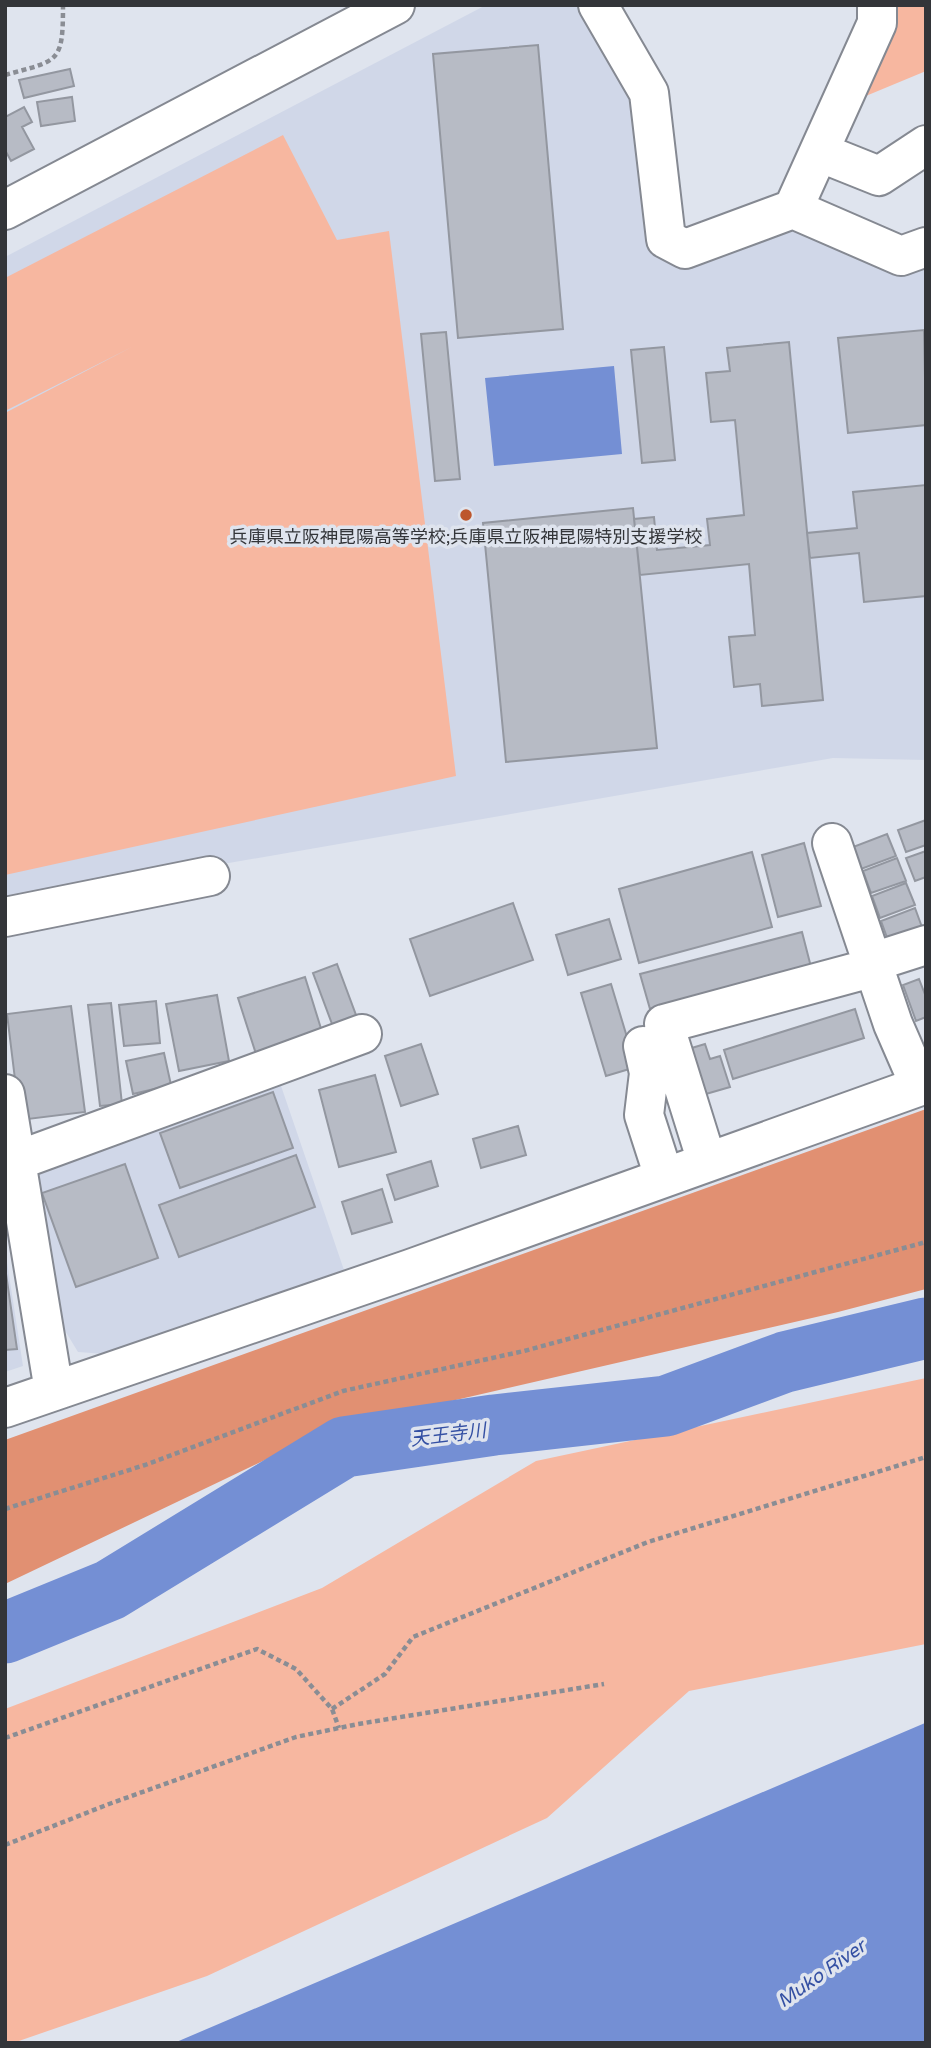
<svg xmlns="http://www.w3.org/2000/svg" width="931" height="2048" font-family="'Varela Round','Noto Sans JP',sans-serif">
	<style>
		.built { fill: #d0d7e8 }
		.green { fill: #f7b7a0 }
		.forest { fill: #e19072 }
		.water { fill: #748fd4 }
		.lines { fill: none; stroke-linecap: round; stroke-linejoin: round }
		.river { stroke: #748fd4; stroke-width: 61 }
		.building { fill: #b7bbc5; stroke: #9397a0; stroke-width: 2 }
		.minor-casing { stroke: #858992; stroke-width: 42 }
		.path { stroke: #8a8d94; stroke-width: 4.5; stroke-dasharray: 5 3.5; stroke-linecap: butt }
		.minor { stroke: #fff; stroke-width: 38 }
		.poi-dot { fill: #bd562d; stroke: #dfe4ee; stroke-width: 2.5 }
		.labels { text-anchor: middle; stroke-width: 7; stroke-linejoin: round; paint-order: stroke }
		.poi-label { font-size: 18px; fill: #333539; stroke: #dfe4ee }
		.water-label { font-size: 19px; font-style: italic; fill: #3450a3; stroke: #dfe4ee }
	</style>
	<rect width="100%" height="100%" fill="#dfe4ee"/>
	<path class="built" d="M486 5H577L633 96 652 244 795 226 926 262V760L833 758 5 902V257Z
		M279 1080 345 1273 119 1355 78 1352 47 1301 33 1164Z
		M5 1249 23 1366 5 1372Z"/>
	<path class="green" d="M891 5H926V71L861 98Z
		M283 135 337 240 389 231 456 776 5 875V413L132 347 5 411V278Z
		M926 1378V1644L689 1691 547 1818 207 1976 13 2043H5V1709L322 1588 536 1461Z"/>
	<path class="forest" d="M926 1109V1289L838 1312 330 1429 5 1584V1440Z"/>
	<path class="water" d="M614 366 622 454 494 466 485 378Z
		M926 1722V2043H174L925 1723Z"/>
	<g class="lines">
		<path class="river" d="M5 1633 110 1590 344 1447 494 1425 666 1406 785 1362 926 1328"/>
	</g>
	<path class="building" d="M538 45 563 329 458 338 433 54Z
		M70 69 74 86 24 98 19 80Z
		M72 97 75 121 41 126 37 102Z
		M24 107 32 122 22 127 34 149 11 161 5 150V117Z
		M924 330 926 425 848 433 838 338Z
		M446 332 460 479 435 481 421 334Z
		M789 342 823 700 762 706 760 684 734 687 729 637 755 635 749 564 640 575 634 519 654 517 657 550 710 545 707 519 744 515 735 420 711 422 706 373 730 371 727 348Z
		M664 347 675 460 642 463 631 350Z
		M926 485V596L864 602 859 553 810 558 807 533 857 528 853 492Z
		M633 508 657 748 506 762 483 523Z
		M926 820V845L906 852 898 830Z
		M887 834 896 856 861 869 853 847Z
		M804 843 821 906 778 917 762 855Z
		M926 851V877L915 881 906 858Z
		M752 852 772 927 639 963 619 889Z
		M897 858 906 881 871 893 863 871Z
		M906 883 915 905 880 918 872 896Z
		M513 903 533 960 430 996 410 939Z
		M915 908 923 930 889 943 881 921Z
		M609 919 621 959 568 975 556 935Z
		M802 932 811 967 650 1009 640 974Z
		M337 964 359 1023 335 1032 313 973Z
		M305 977 323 1035 257 1057 238 998Z
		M919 979 926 997V1017L916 1021 903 985Z
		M611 984 636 1067 606 1076 581 993Z
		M217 995 229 1061 179 1071 166 1004Z
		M156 1001 160 1043 124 1046 119 1005Z
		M111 1003 122 1104 100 1106 88 1005Z
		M71 1006 85 1112 20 1120 7 1014Z
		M855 1009 864 1038 733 1079 724 1050Z
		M421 1044 438 1094 401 1106 385 1056Z
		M705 1044 710 1059 720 1056 730 1087 699 1096 685 1050Z
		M164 1053 171 1085 133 1094 126 1061Z
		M375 1075 396 1152 339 1167 319 1090Z
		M273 1092 293 1148 180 1188 160 1133Z
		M518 1126 526 1155 481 1168 473 1139Z
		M296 1155 315 1207 179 1257 159 1205Z
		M431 1161 438 1186 395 1200 387 1175Z
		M125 1164 158 1258 76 1287 42 1193Z
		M382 1189 392 1222 352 1234 342 1202Z
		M5 1267 17 1349 5 1350Z"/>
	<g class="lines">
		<defs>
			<path id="minor" d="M598 5 649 93 666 239 685 249 793 209 901 256 926 247
				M819 152 879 176 926 145
				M793 209 877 23V5
				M5 210 395 5
				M832 843 893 1024 920 1086
				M5 917 210 876
				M873 962 926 945
				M643 1046 649 1073 644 1115 664 1177
				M5 1094 54 1391
				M16 1161 362 1034
				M707 1162 664 1024 875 967
				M5 1408 410 1269 926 1084"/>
		</defs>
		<use href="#minor" class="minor-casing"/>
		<path class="path" d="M5 75C59 60 63 64 63 5
			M5 1509 145 1465 343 1391 524 1351 926 1242
			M332 1709 385 1674 413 1637 648 1542 926 1457
			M5 1738 257 1649 296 1669 332 1709 339 1728
			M5 1845 109 1804 296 1737 358 1724 604 1684"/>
		<use href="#minor" class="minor"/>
	</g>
	<circle class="poi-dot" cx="466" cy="515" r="7"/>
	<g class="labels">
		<g class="poi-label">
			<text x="466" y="543">兵庫県立阪神昆陽高等学校;兵庫県立阪神昆陽特別支援学校</text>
		</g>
		<g class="water-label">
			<text transform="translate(448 1434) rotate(-7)" y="7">天王寺川</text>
			<text transform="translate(821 1973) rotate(-35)" y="7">Muko River</text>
		</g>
	</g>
	<rect width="931" height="2048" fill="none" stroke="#333539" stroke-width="14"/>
</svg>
